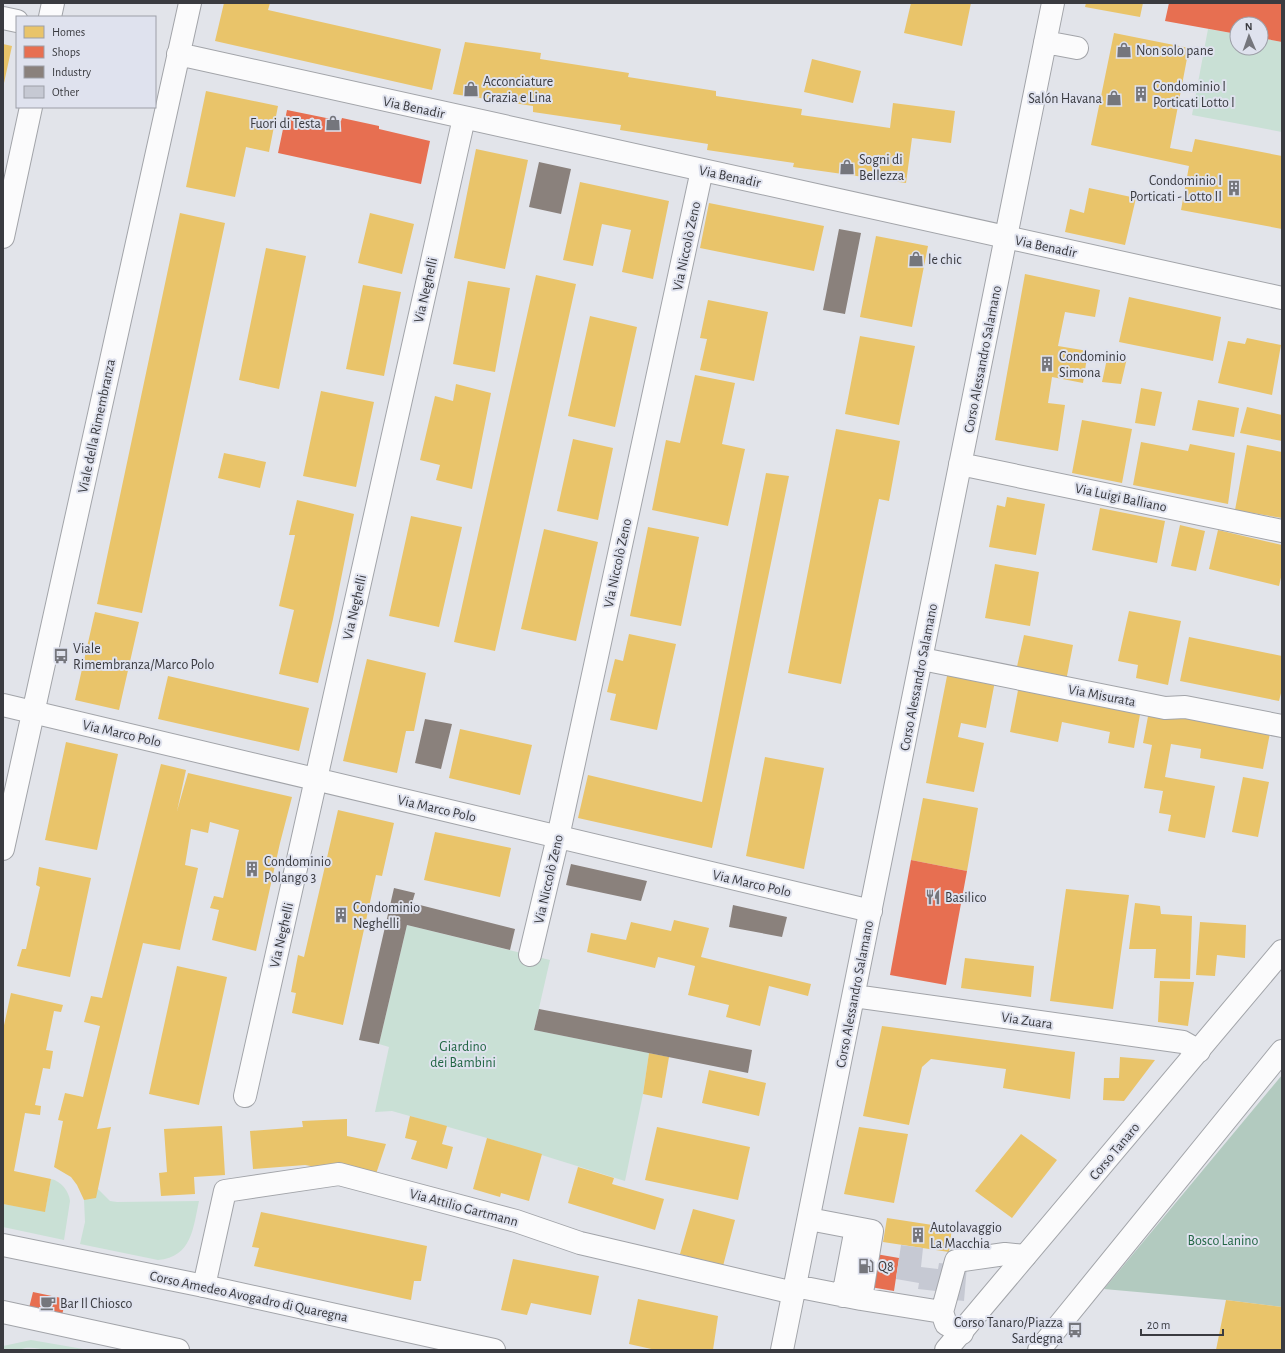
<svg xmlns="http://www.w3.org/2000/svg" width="1285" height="1353" font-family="'Alegreya Sans',sans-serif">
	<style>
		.green { fill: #c9e0d5 }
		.forest { fill: #b2cabf }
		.homes { fill: #e9c46a }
		.shops { fill: #e76f51 }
		.industry { fill: #8a817c }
		.building { fill: #c6c9d3 }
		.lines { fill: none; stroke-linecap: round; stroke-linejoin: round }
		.minor-casing { stroke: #a2a4a9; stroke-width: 24 }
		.major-casing { stroke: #a2a4a9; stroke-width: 24 }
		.minor { stroke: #fbfbfc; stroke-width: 22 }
		.major { stroke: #fbfbfc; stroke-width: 22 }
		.labels { text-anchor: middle; stroke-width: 4; stroke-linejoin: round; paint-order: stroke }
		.poi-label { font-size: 14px; fill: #3a3b40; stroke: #dfe2ee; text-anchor: start }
		.street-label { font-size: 14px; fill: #3a3b40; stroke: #dfe2ee }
		.park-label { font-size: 14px; fill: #264; stroke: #dfe2ee }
	</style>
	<rect width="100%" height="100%" fill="#e2e4ea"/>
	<path class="green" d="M1208 29 1237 34V48H1261V38L1282 42V132L1192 115Z
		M407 925 550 960 534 1030 649 1053 643 1094 625 1181 487 1138 392 1111 375 1112 389 1047 379 1044Z
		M51 1179C61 1181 69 1191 70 1201L64 1240 3 1227V1204L45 1211Z
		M98 1189 110 1201 117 1202 199 1201C193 1228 192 1257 158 1260L80 1244 85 1222 84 1200Z
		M31 1340 89 1350C76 1350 63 1351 50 1350 40 1350 29 1345 19 1350H3V1346Z"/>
	<path class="forest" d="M1282 1075V1307L1226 1300 1104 1289Z"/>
	<path class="homes" d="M224 3H270L268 10 441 49 432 90 215 41Z
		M911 3H971L962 46 904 33Z
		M1086 3H1143L1140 17 1085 7Z
		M1114 33 1189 48 1170 148 1192 152 1195 139 1282 156V229L1181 210 1189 166 1091 145Z
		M465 42 541 53 540 59 629 73 628 77 716 91V96L802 109 801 115 890 128 893 103 955 111 951 143 912 138 906 183 793 167 794 163 707 150 708 144 620 130 621 125 533 112V106L453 94Z
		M3 44 12 46 4 83H3Z
		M812 59 861 71 853 103 804 92Z
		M206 91 278 106 269 152 246 147 235 197 186 187Z
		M476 149 528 160 505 269 454 258Z
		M580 182 669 201 653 279 622 272 631 230 602 224 593 266 563 260Z
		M1089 188 1136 198 1125 245 1065 232 1070 209 1084 213Z
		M709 203 824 226 814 271 700 248Z
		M180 213 225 223 142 613 97 604Z
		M370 213 414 224 402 274 358 263Z
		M876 236 928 246 912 327 860 317Z
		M266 248 306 256 279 389 239 380Z
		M1025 274 1100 290 1095 317 1065 312 1058 346 1088 351 1083 383 1052 377 1048 403 1065 405 1058 451 995 440Z
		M536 275 576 284 495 651 454 642Z
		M468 281 510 288 495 372 453 364Z
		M363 285 401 292 384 376 346 369Z
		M1129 297 1221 317 1213 361 1119 342Z
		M708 300 768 312 754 381 700 370 707 339 700 338Z
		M590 316 637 327 615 427 568 416Z
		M860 336 915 346 899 425 845 414Z
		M1247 338 1281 345 1272 395 1218 383 1228 341 1245 344Z
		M1108 354 1127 358 1121 384 1102 382Z
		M695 375 735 383 722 444 745 449 728 526 652 510 666 440 680 443Z
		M456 384 491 393 472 489 436 480 440 465 420 460 435 396 453 401Z
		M1141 388 1162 392 1155 426 1135 423Z
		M321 391 374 402 356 487 303 476Z
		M1198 400 1239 408 1234 437 1192 430Z
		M1247 407 1282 415V441L1240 433Z
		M1082 420 1132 429 1122 483 1072 473Z
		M836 429 900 441 889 501 879 499 841 684 788 673Z
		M573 439 613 448 598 520 557 511Z
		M1141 442 1188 451 1190 444 1235 453 1228 504 1133 485Z
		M1247 445 1282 452V518L1235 510Z
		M224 453 266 462 260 488 218 478Z
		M766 473 789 476 712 848 578 818 588 775 702 802Z
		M1007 497 1045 504 1036 555 989 547 997 505 1005 507Z
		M297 500 354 514 333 619 318 683 279 674 294 610 279 606 295 535H289Z
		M1100 508 1165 521 1157 563 1092 550Z
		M411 516 462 527 439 627 389 616Z
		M1180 525 1205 531 1196 571 1171 566Z
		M648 527 699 537 681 626 630 616Z
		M544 529 598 542 576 641 521 629Z
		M1218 530 1282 545V573L1279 586 1209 569Z
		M995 564 1039 572 1030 626 985 618Z
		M1129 611 1181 621 1168 685 1136 678 1138 665 1118 661Z
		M95 612 139 622 119 710 75 700Z
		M629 634 676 644 657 730 610 720 616 694 607 692 615 659 623 661Z
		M1024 635 1073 645 1066 681 1016 671Z
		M1189 637 1282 656V689L1279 701 1180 681Z
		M367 659 426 673 414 731H406L397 773 343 761Z
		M948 671 995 681 986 728 961 723 958 737 984 743 974 792 926 783Z
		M168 676 309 708 299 751 158 719Z
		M1019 685 1141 709 1134 748 1108 743 1110 732 1062 722 1058 742 1010 732Z
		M1149 711 1270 733 1263 769 1200 758 1201 749 1171 744 1165 777 1215 786 1205 838 1168 831 1171 815 1159 813 1163 791 1144 788 1152 745 1143 743Z
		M460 729 532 745 520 795 449 778Z
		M66 742 118 754 97 850 45 840Z
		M765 757 824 768 804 869 746 856Z
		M161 764 186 770 177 811 188 773 292 797 280 843 256 951 212 940 219 910 210 908 214 896 223 898 239 830 210 822 208 833 191 829 185 865 198 868 180 950 143 943 97 1129 111 1127 96 1198 84 1200 77 1185 71 1177 54 1167 63 1121 58 1120 65 1093 83 1097 100 1026 84 1022 91 996 102 998Z
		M1243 777 1269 782 1258 837 1232 832Z
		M923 798 978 808 967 871 911 860Z
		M338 810 394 823 382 876 376 875 343 1025 292 1013 296 993 291 992 298 955 304 957Z
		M435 832 511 848 500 897 424 880Z
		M39 867 91 878 70 977 17 966 22 949H26L40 887 36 885Z
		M1066 889 1129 895 1113 1009 1050 1001Z
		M1135 903 1160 906 1161 914 1192 916 1190 979 1154 978 1156 949H1129Z
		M674 920 709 928 701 957 811 984 808 996 769 986 760 1026 726 1017 729 1005 688 995 695 966 658 957 655 968 587 952 591 933 626 940 631 922 671 931Z
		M1200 922 1246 925 1245 958 1217 955 1215 976 1196 975Z
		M965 958 1034 966 1031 997 961 988Z
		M177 966 227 977 199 1105 149 1094Z
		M1160 981 1194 982 1188 1026 1158 1022Z
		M11 993 63 1005 61 1012 54 1011 46 1050 53 1051 50 1069 43 1068 35 1105 41 1106 40 1115 25 1113 14 1171 51 1179 45 1212 3 1204V1030Z
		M882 1026 1075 1052 1070 1099 1003 1088 1006 1069 931 1059 922 1067 909 1125 863 1116Z
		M649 1053 669 1057 662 1098 643 1094Z
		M1120 1057 1155 1060 1124 1101 1103 1100 1104 1078H1119Z
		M709 1070 766 1083 759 1116 702 1103Z
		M410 1116 447 1126 442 1144 453 1147 447 1169 411 1159 417 1141 405 1138Z
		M347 1119V1136L386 1144 375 1177 305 1165 253 1169 250 1131 303 1127 302 1121Z
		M222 1126 225 1175 194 1177 195 1194 161 1196 159 1173 167 1172 164 1129Z
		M657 1127 750 1147 738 1200 645 1180Z
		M859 1127 908 1134 894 1203 844 1194Z
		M1021 1134 1057 1160 1012 1218 975 1191Z
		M487 1138 542 1154 529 1201 501 1193 500 1197 473 1189Z
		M578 1167 614 1178 612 1184 664 1199 655 1230 568 1203Z
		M693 1209 735 1220 723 1266 680 1254Z
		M261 1212 427 1246 421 1281H414L411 1300 254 1266 259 1248 252 1247Z
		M887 1218 952 1228 949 1252 883 1242Z
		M513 1259 599 1276 591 1315 531 1303 527 1315 501 1310Z
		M638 1299 718 1316 713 1350H656L629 1344Z
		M1226 1300 1282 1307V1350H1216Z"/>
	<path class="shops" d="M1169 3H1282V42L1261 38V24H1237V34L1165 21Z
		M287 110 341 121 342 118 379 126V129L430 141 421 184 278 153Z
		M911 860 967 871 946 985 890 975Z
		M841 1248 899 1258 894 1291 835 1281Z
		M33 1292 66 1299 62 1315 29 1308Z"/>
	<path class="industry" d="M539 162 571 169 561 214 529 207Z
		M839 229 861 233 845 314 823 310Z
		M425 719 452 724 441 769 415 763Z
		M571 864 647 881 641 901 566 885Z
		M394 888 415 893 412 903 515 929 510 950 407 925 379 1044 359 1040Z
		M733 905 787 917 782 937 729 927Z
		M539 1009 752 1050 748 1073 534 1030Z"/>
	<path class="building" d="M901 1245 923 1248 921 1267 938 1269 939 1263 967 1266 964 1301 935 1298 936 1291 918 1289 919 1283 896 1279Z"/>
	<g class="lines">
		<defs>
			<path id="minor" d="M50 17 53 3
				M3 18 17 21
				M1045 42 1077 48
				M178 54 1282 298
				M3 237 31 107
				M960 464 1282 531
				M922 659 1165 708 1185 707 1282 726
				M3 705 871 911
				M3 849 190 3
				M530 955 558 837 702 170
				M854 996 1183 1042 1199 1051
				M245 1096 464 118
				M809 1219 872 1231 861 1299
				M204 1286 225 1191 339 1174 516 1221 580 1243 794 1293
				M795 1286 861 1299 942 1312 946 1324 962 1333
				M843 1296 856 1228
				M942 1312 956 1261 1005 1254 1025 1256
				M782 1350 1053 3"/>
			<path id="major" d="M3 1245 204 1286 494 1350
				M3 1312 178 1350
				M946 1350 1282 951
				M1039 1350 1282 1051"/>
		</defs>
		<use href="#minor" class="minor-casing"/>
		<use href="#major" class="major-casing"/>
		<use href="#minor" class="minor"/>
		<use href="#major" class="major"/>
	</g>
	<defs>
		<symbol id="shop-bare" viewBox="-9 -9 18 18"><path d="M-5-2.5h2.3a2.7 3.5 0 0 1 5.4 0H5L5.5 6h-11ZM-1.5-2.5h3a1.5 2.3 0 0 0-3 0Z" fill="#75767c" stroke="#dfe2ee" stroke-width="2.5" paint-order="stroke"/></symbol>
		<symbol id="building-bare" viewBox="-9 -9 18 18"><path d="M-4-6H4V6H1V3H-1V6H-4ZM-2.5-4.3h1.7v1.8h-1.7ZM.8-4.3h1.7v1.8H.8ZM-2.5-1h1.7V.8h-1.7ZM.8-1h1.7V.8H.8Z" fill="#75767c" stroke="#dfe2ee" stroke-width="2.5" paint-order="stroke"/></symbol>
		<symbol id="bus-bare" viewBox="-9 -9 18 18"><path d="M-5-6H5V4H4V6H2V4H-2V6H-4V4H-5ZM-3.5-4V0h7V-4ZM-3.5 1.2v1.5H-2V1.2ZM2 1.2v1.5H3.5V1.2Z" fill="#75767c" stroke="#dfe2ee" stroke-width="2.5" paint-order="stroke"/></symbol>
		<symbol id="restaurant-bare" viewBox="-9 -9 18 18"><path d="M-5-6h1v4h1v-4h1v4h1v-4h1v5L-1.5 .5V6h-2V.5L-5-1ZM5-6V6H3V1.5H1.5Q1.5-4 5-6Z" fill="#75767c" stroke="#dfe2ee" stroke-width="2.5" paint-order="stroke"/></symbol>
		<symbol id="fuel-bare" viewBox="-9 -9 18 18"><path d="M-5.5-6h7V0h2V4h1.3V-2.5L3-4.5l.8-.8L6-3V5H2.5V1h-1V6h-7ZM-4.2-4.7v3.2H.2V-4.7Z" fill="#75767c" stroke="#dfe2ee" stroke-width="2.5" paint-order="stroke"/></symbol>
		<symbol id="cafe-bare" viewBox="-9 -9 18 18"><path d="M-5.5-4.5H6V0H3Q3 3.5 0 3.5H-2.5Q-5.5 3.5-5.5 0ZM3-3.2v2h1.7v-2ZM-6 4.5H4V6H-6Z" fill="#75767c" stroke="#dfe2ee" stroke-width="2.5" paint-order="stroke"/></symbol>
	</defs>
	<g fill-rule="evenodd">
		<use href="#shop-bare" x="1113" y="39" width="22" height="22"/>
		<use href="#shop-bare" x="460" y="78" width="22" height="22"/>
		<use href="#building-bare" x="1130" y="83" width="22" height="22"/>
		<use href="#shop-bare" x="1103" y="87" width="22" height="22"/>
		<use href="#shop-bare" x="322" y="112" width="22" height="22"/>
		<use href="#shop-bare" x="836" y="156" width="22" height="22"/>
		<use href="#building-bare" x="1223" y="177" width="22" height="22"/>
		<use href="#shop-bare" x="905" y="248" width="22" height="22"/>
		<use href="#building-bare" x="1036" y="353" width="22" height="22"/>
		<use href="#bus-bare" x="50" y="645" width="22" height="22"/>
		<use href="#building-bare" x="241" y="858" width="22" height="22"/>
		<use href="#restaurant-bare" x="922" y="886" width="22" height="22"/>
		<use href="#building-bare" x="330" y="904" width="22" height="22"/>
		<use href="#building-bare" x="907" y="1224" width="22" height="22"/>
		<use href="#fuel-bare" x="855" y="1255" width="22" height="22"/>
		<use href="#cafe-bare" x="37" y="1292" width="22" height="22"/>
		<use href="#bus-bare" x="1064" y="1319" width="22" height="22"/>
	</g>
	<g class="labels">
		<g class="poi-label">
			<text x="1136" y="55">Non solo pane</text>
			<text x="483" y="86">Acconciature<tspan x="483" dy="16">Grazia e Lina</tspan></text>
			<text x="1153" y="91">Condominio I<tspan x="1153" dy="16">Porticati Lotto I</tspan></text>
			<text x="1102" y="103" text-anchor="end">Salón Havana</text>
			<text x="321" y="128" text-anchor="end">Fuori di Testa</text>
			<text x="859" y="164">Sogni di<tspan x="859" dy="16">Bellezza</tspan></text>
			<text x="1222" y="185" text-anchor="end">Condominio I<tspan x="1222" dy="16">Porticati - Lotto II</tspan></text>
			<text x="928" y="264">le chic</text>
			<text x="1059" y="361">Condominio<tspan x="1059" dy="16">Simona</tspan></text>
			<text x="73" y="653">Viale<tspan x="73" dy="16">Rimembranza/Marco Polo</tspan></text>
			<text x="264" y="866">Condominio<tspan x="264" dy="16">Polango 3</tspan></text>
			<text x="945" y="902">Basilico</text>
			<text x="353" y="912">Condominio<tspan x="353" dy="16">Neghelli</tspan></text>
			<text x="930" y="1232">Autolavaggio<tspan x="930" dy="16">La Macchia</tspan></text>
			<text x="878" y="1271">Q8</text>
			<text x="60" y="1308">Bar Il Chiosco</text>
			<text x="1063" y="1327" text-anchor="end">Corso Tanaro/Piazza<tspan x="1063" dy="16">Sardegna</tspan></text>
		</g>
		<g class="street-label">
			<text transform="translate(414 107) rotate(12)" y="5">Via Benadir</text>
			<text transform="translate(730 176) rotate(12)" y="5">Via Benadir</text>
			<text transform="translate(686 246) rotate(-78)" y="5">Via Niccolò Zeno</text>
			<text transform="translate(1046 246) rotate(12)" y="5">Via Benadir</text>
			<text transform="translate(425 290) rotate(-77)" y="5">Via Neghelli</text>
			<text transform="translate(982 359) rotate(-79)" y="5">Corso Alessandro Salamano</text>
			<text transform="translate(96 426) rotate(-78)" y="5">Viale della Rimembranza</text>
			<text transform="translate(1121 497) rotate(12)" y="5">Via Luigi Balliano</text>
			<text transform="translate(617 563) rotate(-78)" y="5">Via Niccolò Zeno</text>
			<text transform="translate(354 607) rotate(-77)" y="5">Via Neghelli</text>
			<text transform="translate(918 677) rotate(-79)" y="5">Corso Alessandro Salamano</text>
			<text transform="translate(1102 695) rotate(11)" y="5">Via Misurata</text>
			<text transform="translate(122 733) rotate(13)" y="5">Via Marco Polo</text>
			<text transform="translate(437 808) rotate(13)" y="5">Via Marco Polo</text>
			<text transform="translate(548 879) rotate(-77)" y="5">Via Niccolò Zeno</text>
			<text transform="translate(752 883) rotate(13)" y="5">Via Marco Polo</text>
			<text transform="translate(281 935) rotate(-77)" y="5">Via Neghelli</text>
			<text transform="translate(854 994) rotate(-79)" y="5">Corso Alessandro Salamano</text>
			<text transform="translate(1027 1020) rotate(8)" y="5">Via Zuara</text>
			<text transform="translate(1114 1151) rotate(-50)" y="5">Corso Tanaro</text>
			<text transform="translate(464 1207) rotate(15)" y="5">Via Attilio Gartmann</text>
			<text transform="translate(249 1296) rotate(12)" y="5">Corso Amedeo Avogadro di Quaregna</text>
		</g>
		<g class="park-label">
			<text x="463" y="1051">Giardino<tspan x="463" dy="16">dei Bambini</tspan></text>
			<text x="1223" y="1245">Bosco Lanino</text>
		</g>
	</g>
	<rect width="1285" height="1353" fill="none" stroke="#3a3b40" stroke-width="8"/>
	<rect x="16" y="16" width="140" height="92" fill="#dfe2ee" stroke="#9d9fa8"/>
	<rect x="24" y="26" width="20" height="12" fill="#e9c46a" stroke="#9d9fa8"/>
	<text x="52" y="36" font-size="12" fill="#3a3b40">Homes</text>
	<rect x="24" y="46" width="20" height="12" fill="#e76f51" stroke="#9d9fa8"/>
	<text x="52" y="56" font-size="12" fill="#3a3b40">Shops</text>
	<rect x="24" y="66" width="20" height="12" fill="#8a817c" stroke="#9d9fa8"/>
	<text x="52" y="76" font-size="12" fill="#3a3b40">Industry</text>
	<rect x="24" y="86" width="20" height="12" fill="#c6c9d3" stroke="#9d9fa8"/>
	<text x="52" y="96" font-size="12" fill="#3a3b40">Other</text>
	<g transform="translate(1249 36) rotate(358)"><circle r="19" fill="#dfe2ee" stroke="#9d9fa8"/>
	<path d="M0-3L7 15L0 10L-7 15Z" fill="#75767c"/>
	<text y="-6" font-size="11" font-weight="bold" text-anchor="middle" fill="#3a3b40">N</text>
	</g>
	<path d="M1141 1329v6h82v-6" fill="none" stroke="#3a3b40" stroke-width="2"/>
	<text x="1147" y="1329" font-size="12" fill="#3a3b40" stroke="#dfe2ee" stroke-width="3" paint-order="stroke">20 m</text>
</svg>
